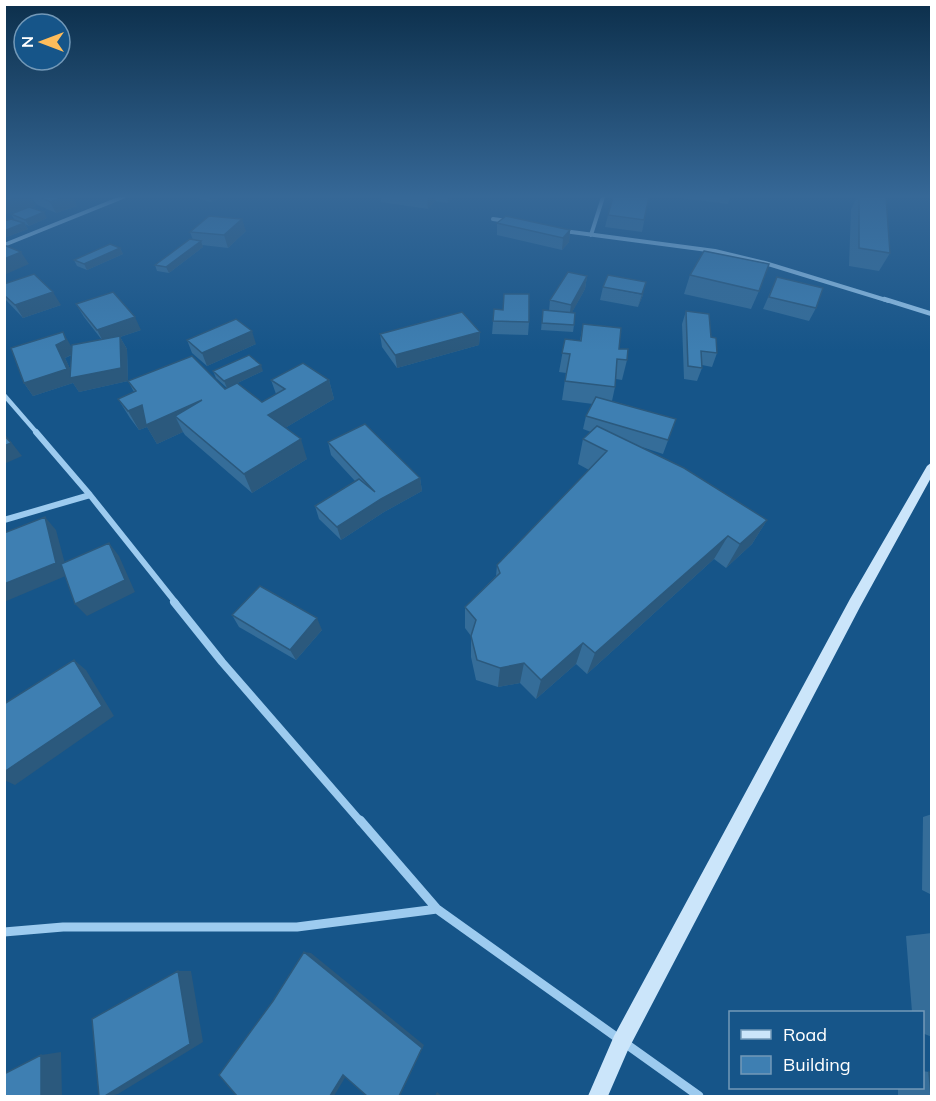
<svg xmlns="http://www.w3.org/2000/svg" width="936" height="1101" font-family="Mulish,sans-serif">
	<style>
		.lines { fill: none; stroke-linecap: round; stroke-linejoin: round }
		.street-far4 { stroke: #9dcbef; stroke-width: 4 }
		.street-far3 { stroke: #9dcbef; stroke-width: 4.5 }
		.street-far2 { stroke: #9dcbef; stroke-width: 6 }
		.street-far1 { stroke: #9dcbef; stroke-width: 8 }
		.street { stroke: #9dcbef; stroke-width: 9 }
		.secondary { fill: #cbe5fa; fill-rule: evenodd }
		.wall { fill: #356d99; fill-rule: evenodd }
		.shaded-wall { fill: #2b597d }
		.building { fill: #3e7fb2; stroke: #2b597d; stroke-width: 1.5 }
	</style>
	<rect width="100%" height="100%" fill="#165589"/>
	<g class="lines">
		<path class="street-far4" d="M493 219 507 221
			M564 231 715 251 765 263 889 301
			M591 235 603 197
			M4 245 123 197"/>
		<path class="street-far3" d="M884 299 932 314
			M4 395 37 433"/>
		<path class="street-far2" d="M36 432 90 495 176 603
			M4 520 90 495"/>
		<path class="street-far1" d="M174 602 222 662 361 822"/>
		<path class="street" d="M360 820 437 909 699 1096
			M4 932 63 927H297L437 909"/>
		<path class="secondary" d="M932 462V476L860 607 628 1050 608 1096H588L614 1036 850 599 927 466Z"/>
	</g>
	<path class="wall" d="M4 197H31L36 206 30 207 47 218 29 226 25 224 28 229 4 238 7 218 8 220 14 219 11 214 27 208 4 214Z
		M32 197H73L77 206 56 213 36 204Z
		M195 197H221L211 202Z
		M381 197H454L448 203 435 201 428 209 381 202Z
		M649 197 642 232 605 227 608 215Z
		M674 197H730L728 204Z
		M857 197H886L890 253 879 271 849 266 851 209Z
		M497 223 570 230 569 242 562 250 497 235Z
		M246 231 228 248 202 245 203 247 169 273 157 271 155 265 193 240 190 232Z
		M120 248 123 254 87 270 77 266 74 260Z
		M690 275 759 291 751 309 684 294Z
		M587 276 585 289 572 312 574 325 573 332 541 330 543 310 549 311 550 300Z
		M777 277 816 308 809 321 763 309Z
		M4 284 61 305 23 318 4 298Z
		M603 287 643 295 638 307 600 300Z
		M76 304 141 330 120 337 127 349 128 381 79 392 73 383 33 396 24 383 72 348 102 340 84 317ZM72 355 71 371 65 358Z
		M494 309 529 322 528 335 492 334Z
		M686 311 711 337 717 353 712 367 702 365V368L697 381 684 379 682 324Z
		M583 324 619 349 627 360 622 380 616 379 615 387 612 401 676 419 663 454 642 447 767 520 752 544 726 568 714 559 587 674 576 664 536 699 520 683 498 687 476 680 471 657V636L465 628V607L496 576 497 565 589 470 578 464 583 439 591 432 583 429 586 416 593 404 562 400 566 373 559 372 565 339 580 341Z
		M480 332 479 345 397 368 382 347 380 334Z
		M187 340 256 344 207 366 192 353Z
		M213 371H263L227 388 216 378Z
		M271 380H329L334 399 285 428 307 459 252 493 185 435 183 432 157 444 147 427 139 430 130 418 118 399 134 392 128 381 225 389 262 402 276 394Z
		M328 442 420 478 422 491 384 512 341 540 319 519 315 506 355 481 331 455Z
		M232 615 322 630 296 660 239 627Z
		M932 814V895L922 890 923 817Z
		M932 933V1037L922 1033V1012H912L906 936Z
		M922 1071 929 1072 932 1096H898V1088H922Z"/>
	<path class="shaded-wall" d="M18 197H31L36 206 4 214V201Z
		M64 197H73L77 206 56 213 50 202Z
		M210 197H221L211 202Z
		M427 197H435V201L428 209Z
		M448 197H454L448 203Z
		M44 212 47 218 29 226 25 220Z
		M242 219 246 231 228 248 224 235Z
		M24 223 28 229 4 238V231Z
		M570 230 569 242 562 250 563 238Z
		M201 241 203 247 169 273 166 267Z
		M120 248 123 254 87 270 84 264Z
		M21 252 29 264 4 275V259Z
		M587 276 585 289 569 318 571 305Z
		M646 282 643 295 638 307 642 294Z
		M53 292 61 305 23 318 15 305Z
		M135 317 141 330 120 337 127 349 128 381 79 392 73 383 33 396 24 383 56 345 63 332 75 353 65 358 74 377 104 343 97 330Z
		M252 331 256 344 207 366 202 353Z
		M480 332 479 345 397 368 395 355Z
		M261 365 263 371 227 388 224 381Z
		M329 380 334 399 275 434 268 415Z
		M202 400 175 416 183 432 157 444 147 427 139 430 128 411 142 405Z
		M4 433 22 456 4 464Z
		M301 439 307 459 252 493 244 474Z
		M420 478 422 491 384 512 341 540 337 527 381 499Z
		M45 517 56 530 68 575 4 602V584Z
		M767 520 752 544 726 568 740 544Z
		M728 536 714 559 587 674 595 653Z
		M109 543 119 556 135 592 87 616 75 604Z
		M317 618 322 630 296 660 290 650Z
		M583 643 576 664 536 699 541 680Z
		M74 660 86 670 114 716 15 785 4 780V772Z
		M524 663 520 683 498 687 500 668Z
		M304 952 311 953 424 1045 400 1096Z
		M178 971H191L203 1042 118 1094 111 1096H105Z
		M61 1052 62 1096H41V1055Z
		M349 1071 334 1096H330L343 1075Z
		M437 1092 442 1096H435Z"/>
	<path class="building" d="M4 197H18L4 201Z
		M40 197H64L50 202Z
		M613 197H649L644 220 608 215Z
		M859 197H886L890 253 859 248Z
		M29 207 44 212 25 220 11 214Z
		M209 216 242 219 224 235 190 232Z
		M506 216 570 230 563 238 497 223Z
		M11 219 24 223 4 231V221Z
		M190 239 201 241 166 267 155 265Z
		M110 244 120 248 84 264 74 260Z
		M4 245 21 252 4 259Z
		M704 251 769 264 759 291 690 275Z
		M568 272 587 276 571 305 550 300Z
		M34 274 53 292 15 305 4 295V284Z
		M608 275 646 282 642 294 603 287Z
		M777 277 823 288 816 308 769 297Z
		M113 292 135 317 97 330 76 304Z
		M504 294H529V322L493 321 494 309 503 310Z
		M543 310 575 313 574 325 542 323Z
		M686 311 709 314 711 337 716 338 717 353 701 351 702 368 688 366Z
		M462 312 480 332 395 355 380 334Z
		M236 319 252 331 202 353 187 340Z
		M583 324 621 328 619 349H628L627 360 617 359 615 387 565 381 570 354 562 353 565 339 581 341Z
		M63 332 66 340 56 345 67 369 24 383 11 348Z
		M120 336 121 368 70 378 72 345Z
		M249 355 261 365 224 381 213 371Z
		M192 356 225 389 237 383 262 402 285 389 271 380 303 363 329 380 268 415 301 439 244 474 175 416 202 400 146 425 142 405 128 411 118 399 136 391 128 381Z
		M596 397 676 419 668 440 586 416Z
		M365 424 420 478 381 499 337 527 315 506 359 479 375 492 328 442Z
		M597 426 684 468 767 520 740 544 728 536 595 653 583 643 541 680 524 663 500 668 477 660 471 636 476 620 465 607 500 573 497 565 607 451 583 439Z
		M4 435 11 443 4 446Z
		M45 517 56 563 4 584V533Z
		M109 543 125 580 75 604 61 564Z
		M260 586 317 618 290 650 232 615Z
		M74 660 102 706 4 772V704Z
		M304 952 422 1048 399 1096H367L343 1075 330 1096H237L219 1075 273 1001Z
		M178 971 190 1044 105 1096H99L92 1019Z
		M41 1055V1096H4V1074Z
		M929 1072 932 1073V1096H931Z"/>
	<linearGradient id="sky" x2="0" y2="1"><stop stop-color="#0c2f4b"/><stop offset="0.56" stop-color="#366897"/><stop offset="1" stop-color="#366897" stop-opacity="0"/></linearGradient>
	<rect width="936" height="351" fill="url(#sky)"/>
	<rect width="936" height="1101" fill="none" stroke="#ffffff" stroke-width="12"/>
	<rect x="729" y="1011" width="195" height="78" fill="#165589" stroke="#7399b8" stroke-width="1.5"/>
	<rect x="741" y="1030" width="30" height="9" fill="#cbe5fa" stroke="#7399b8" stroke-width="1.5"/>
	<text x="783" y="1041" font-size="18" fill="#ffffff">Road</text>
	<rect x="741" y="1056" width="30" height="18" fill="#3e7fb2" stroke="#7399b8" stroke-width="1.5"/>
	<text x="783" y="1071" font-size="18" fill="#ffffff">Building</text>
	<g transform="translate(42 42) rotate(270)"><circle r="28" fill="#165589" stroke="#7399b8" stroke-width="1.5"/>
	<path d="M0-4.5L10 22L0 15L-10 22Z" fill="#ffbd5b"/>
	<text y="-9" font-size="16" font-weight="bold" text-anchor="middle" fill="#ffffff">N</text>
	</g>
</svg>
